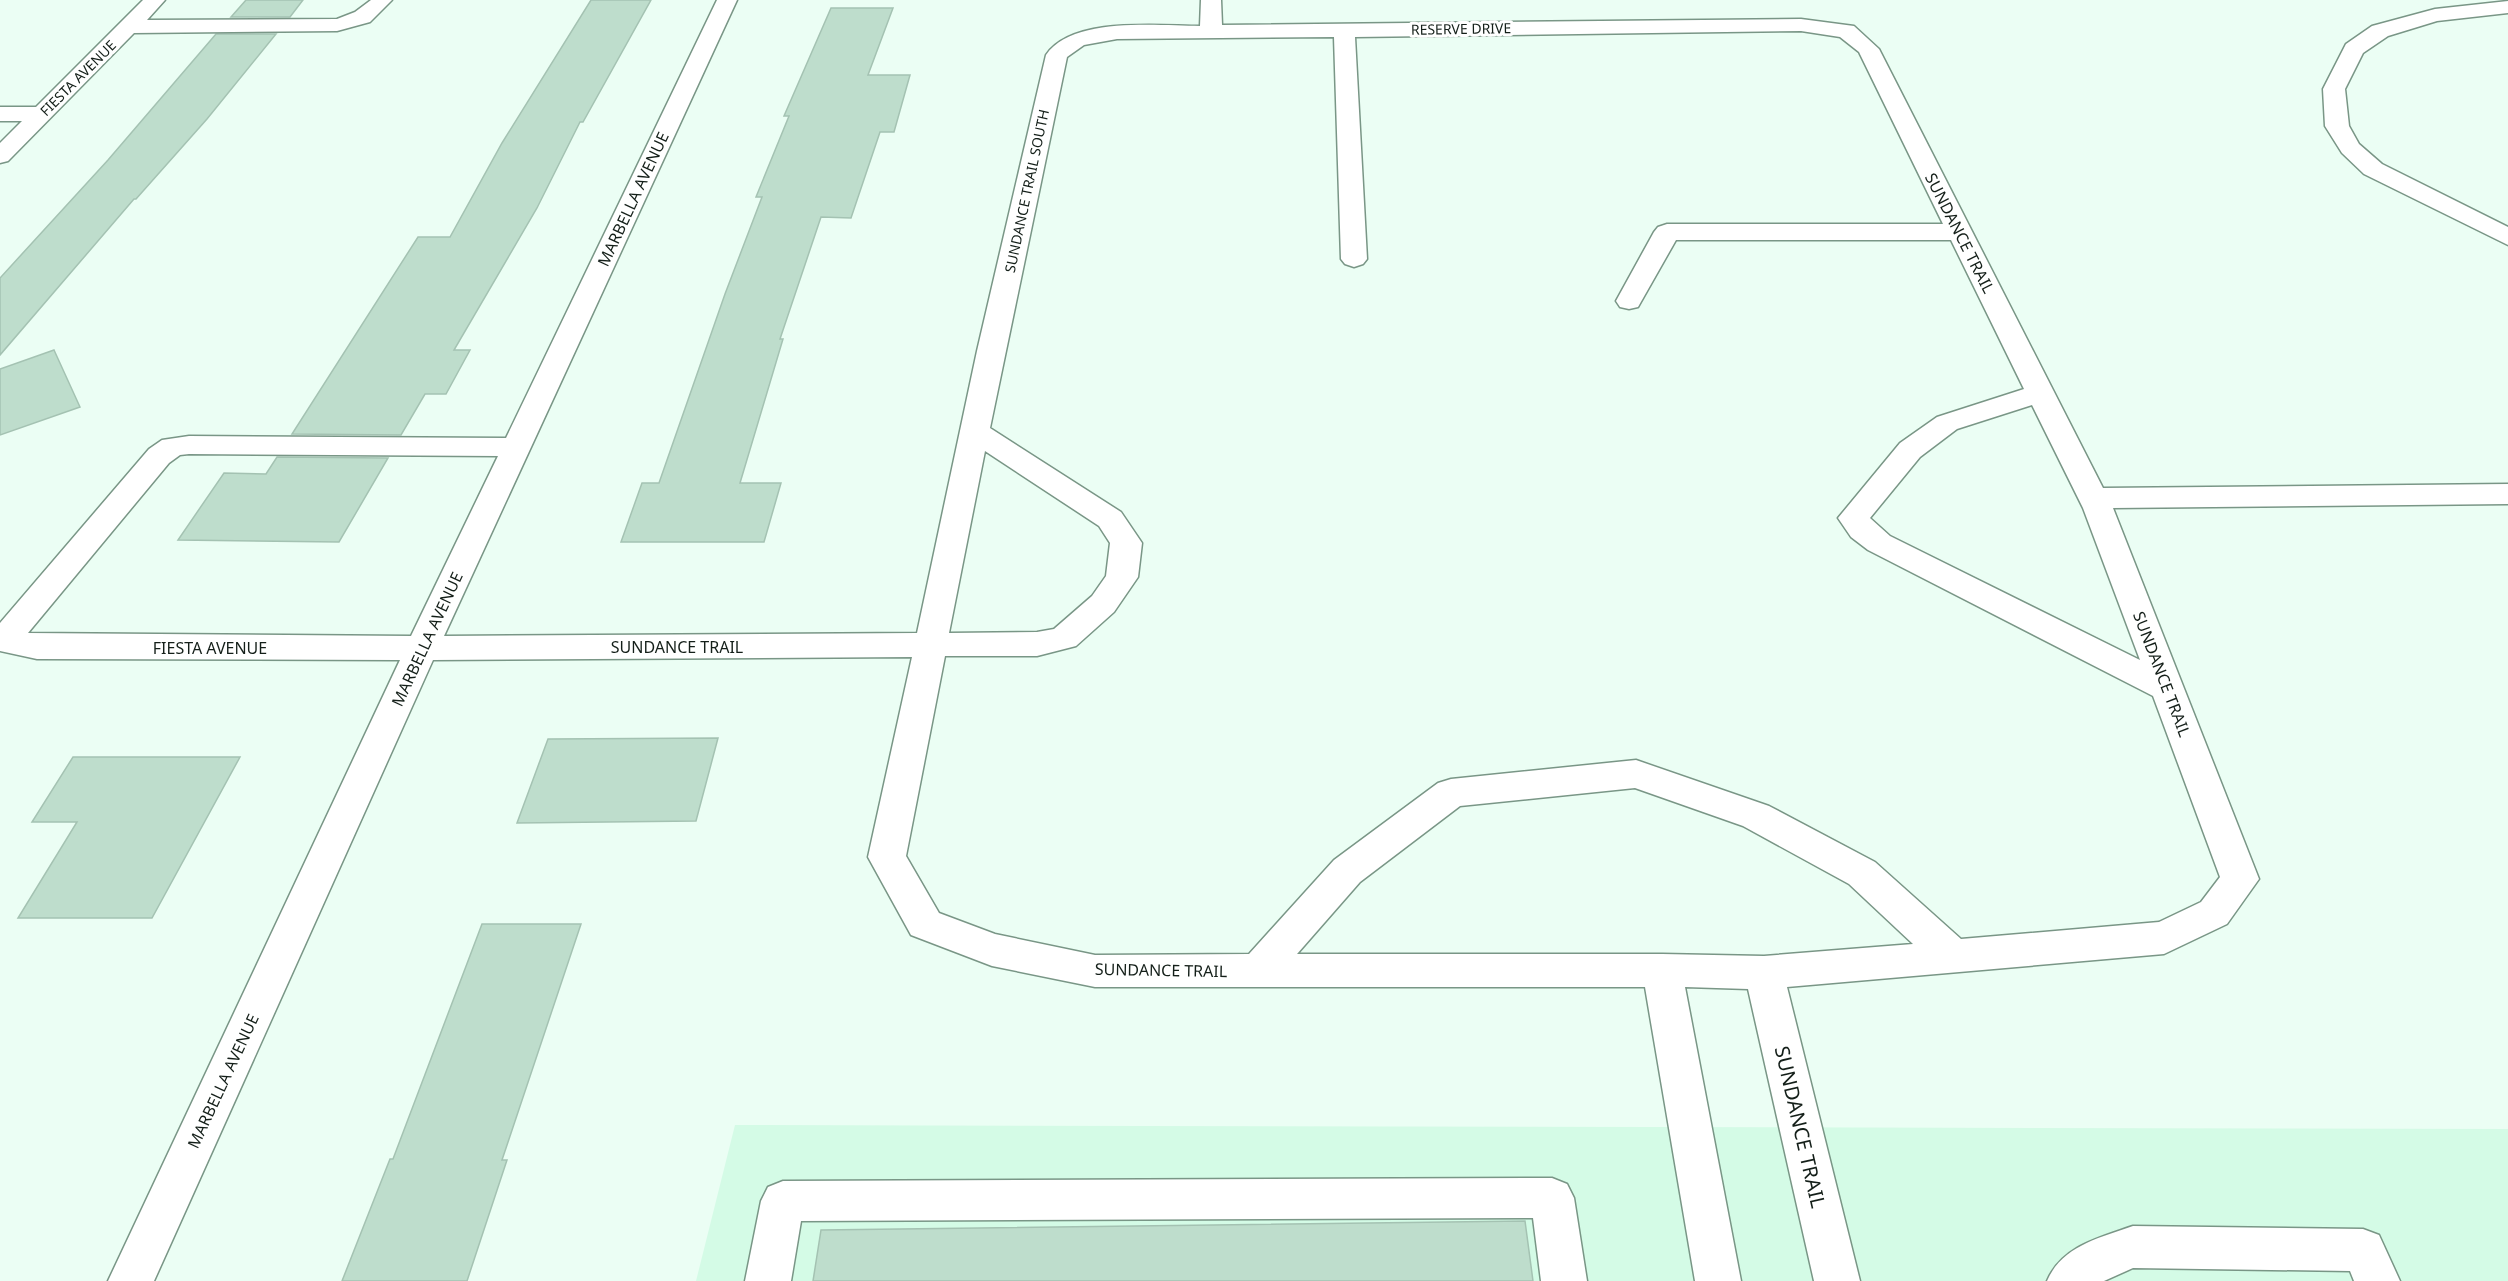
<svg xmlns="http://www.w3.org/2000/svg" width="2508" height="1281" font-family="'Noto Sans',sans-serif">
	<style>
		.built { fill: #d4fbe6 }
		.building { fill: #beddcc; stroke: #a4c2b2; stroke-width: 1.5 }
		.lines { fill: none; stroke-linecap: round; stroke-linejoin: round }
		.minor-casing { stroke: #799686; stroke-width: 3 }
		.minor { fill: #fff; fill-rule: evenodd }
		.labels { text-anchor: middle; stroke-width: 6; stroke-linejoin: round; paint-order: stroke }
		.far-street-label { font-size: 14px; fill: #141f19; stroke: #fff }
		.street-label { font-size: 16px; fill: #141f19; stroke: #fff }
		.near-street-label { font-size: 20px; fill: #141f19; stroke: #fff }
	</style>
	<rect width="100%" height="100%" fill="#ebfef4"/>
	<path class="built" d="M735 1125 2508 1129V1281H696Z"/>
	<path class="building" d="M246 0H303L290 17H231Z
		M591 0H651L583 122H580L537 208 454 350H470L446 394H425L401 435 292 434 418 237H450L502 143Z
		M831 8H893L868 75H910L894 132H880L851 218 821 217 780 339H783L740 483H781L764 542H621L642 483H659L725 294 762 197H756L789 116H784Z
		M216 34H276L207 119 136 199H134L0 355V278L108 160Z
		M54 350 80 407 0 435V369Z
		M277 457 388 458 339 542 178 540 224 473 266 474Z
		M718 738 696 821 517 823 548 739Z
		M73 757H240L152 918H18L77 822H32Z
		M482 924H581L502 1160H507L467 1281H342L390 1159H393Z
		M1525 1221 1533 1281H813L821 1230Z"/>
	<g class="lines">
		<defs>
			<path id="minor" d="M143 0H165L147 20 337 19 355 12 371 0H392L370 22 337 31 134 33 8 161 0 163V143L22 121H0V107H36Z
				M717 0H737L444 636 917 633 977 351 1046 55C1073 16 1158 26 1200 26L1201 0H1221L1222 25 1801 19 1854 26 1879 49 2103 488 2508 484V504L2113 508 2259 879 2227 924 2164 954 1787 987 1860 1281H1814L1748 989 1685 987 1741 1281H1695L1645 987H1095L992 966 911 935 868 857 912 657 433 660 154 1281H108L400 660 37 659 0 651V623L149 449 162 440 189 436 506 438ZM1801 31 1840 37 1859 52 1943 224H1667L1658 227 1654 232 1616 301 1620 307 1629 309 1638 307 1676 240H1951L2024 389 1937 417 1900 443 1838 518 1851 537 1868 550 2153 696 2220 877 2201 902 2159 922 1961 939 1875 862 1769 806 1636 760 1451 779 1438 783 1334 860 1249 954 1095 955 995 934 939 913 906 856 945 656H1037L1076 646 1114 612 1138 577 1142 543 1121 512 990 428 1067 57 1084 45 1117 39 1334 37 1341 259 1345 264 1354 267 1363 264 1367 259 1355 37ZM2032 405 2083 508 2140 660 1890 536 1870 518 1920 457 1957 429ZM985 451 1099 526 1110 543 1106 576 1092 596 1054 629 1037 632 949 633ZM189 454 498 456 411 636 28 633 169 463 180 455ZM1635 788 1743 826 1849 884 1913 944 1764 956 1662 954H1297L1360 882 1460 806Z
				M2508 1V13L2437 21 2388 36 2363 53 2345 89 2349 126 2359 144 2382 164 2508 227V245L2364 174 2342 153 2325 126 2323 89 2346 44 2372 26 2435 9Z
				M1552 1178 1567 1184 1574 1198 1587 1281H1541L1533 1218 801 1221 791 1281H745L761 1201 768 1187 783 1181Z
				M2133 1226 2363 1229 2379 1235 2400 1281H2354L2350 1271 2133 1268 2104 1281H2047C2062 1246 2099 1238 2133 1226Z"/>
		</defs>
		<use href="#minor" class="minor-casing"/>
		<use href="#minor" class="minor"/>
	</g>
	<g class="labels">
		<g class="far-street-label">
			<text transform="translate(1461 29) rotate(-1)" y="5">RESERVE DRIVE</text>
			<text transform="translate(78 78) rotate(-45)" y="5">FIESTA AVENUE</text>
			<text transform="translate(1027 191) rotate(-78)" y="5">SUNDANCE TRAIL SOUTH</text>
		</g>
		<g class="street-label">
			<text transform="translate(633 199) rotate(-65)" y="6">MARBELLA AVENUE</text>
			<text transform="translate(1960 233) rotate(63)" y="6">SUNDANCE TRAIL</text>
			<text transform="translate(427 639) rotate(-65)" y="6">MARBELLA AVENUE</text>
			<text x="677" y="653">SUNDANCE TRAIL</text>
			<text x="210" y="654">FIESTA AVENUE</text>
			<text transform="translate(2162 674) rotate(69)" y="6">SUNDANCE TRAIL</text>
			<text transform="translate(1161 970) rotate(1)" y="6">SUNDANCE TRAIL</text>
			<text transform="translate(223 1081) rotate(-65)" y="6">MARBELLA AVENUE</text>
		</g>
		<g class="near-street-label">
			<text transform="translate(1800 1127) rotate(77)" y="7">SUNDANCE TRAIL</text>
		</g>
	</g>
</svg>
